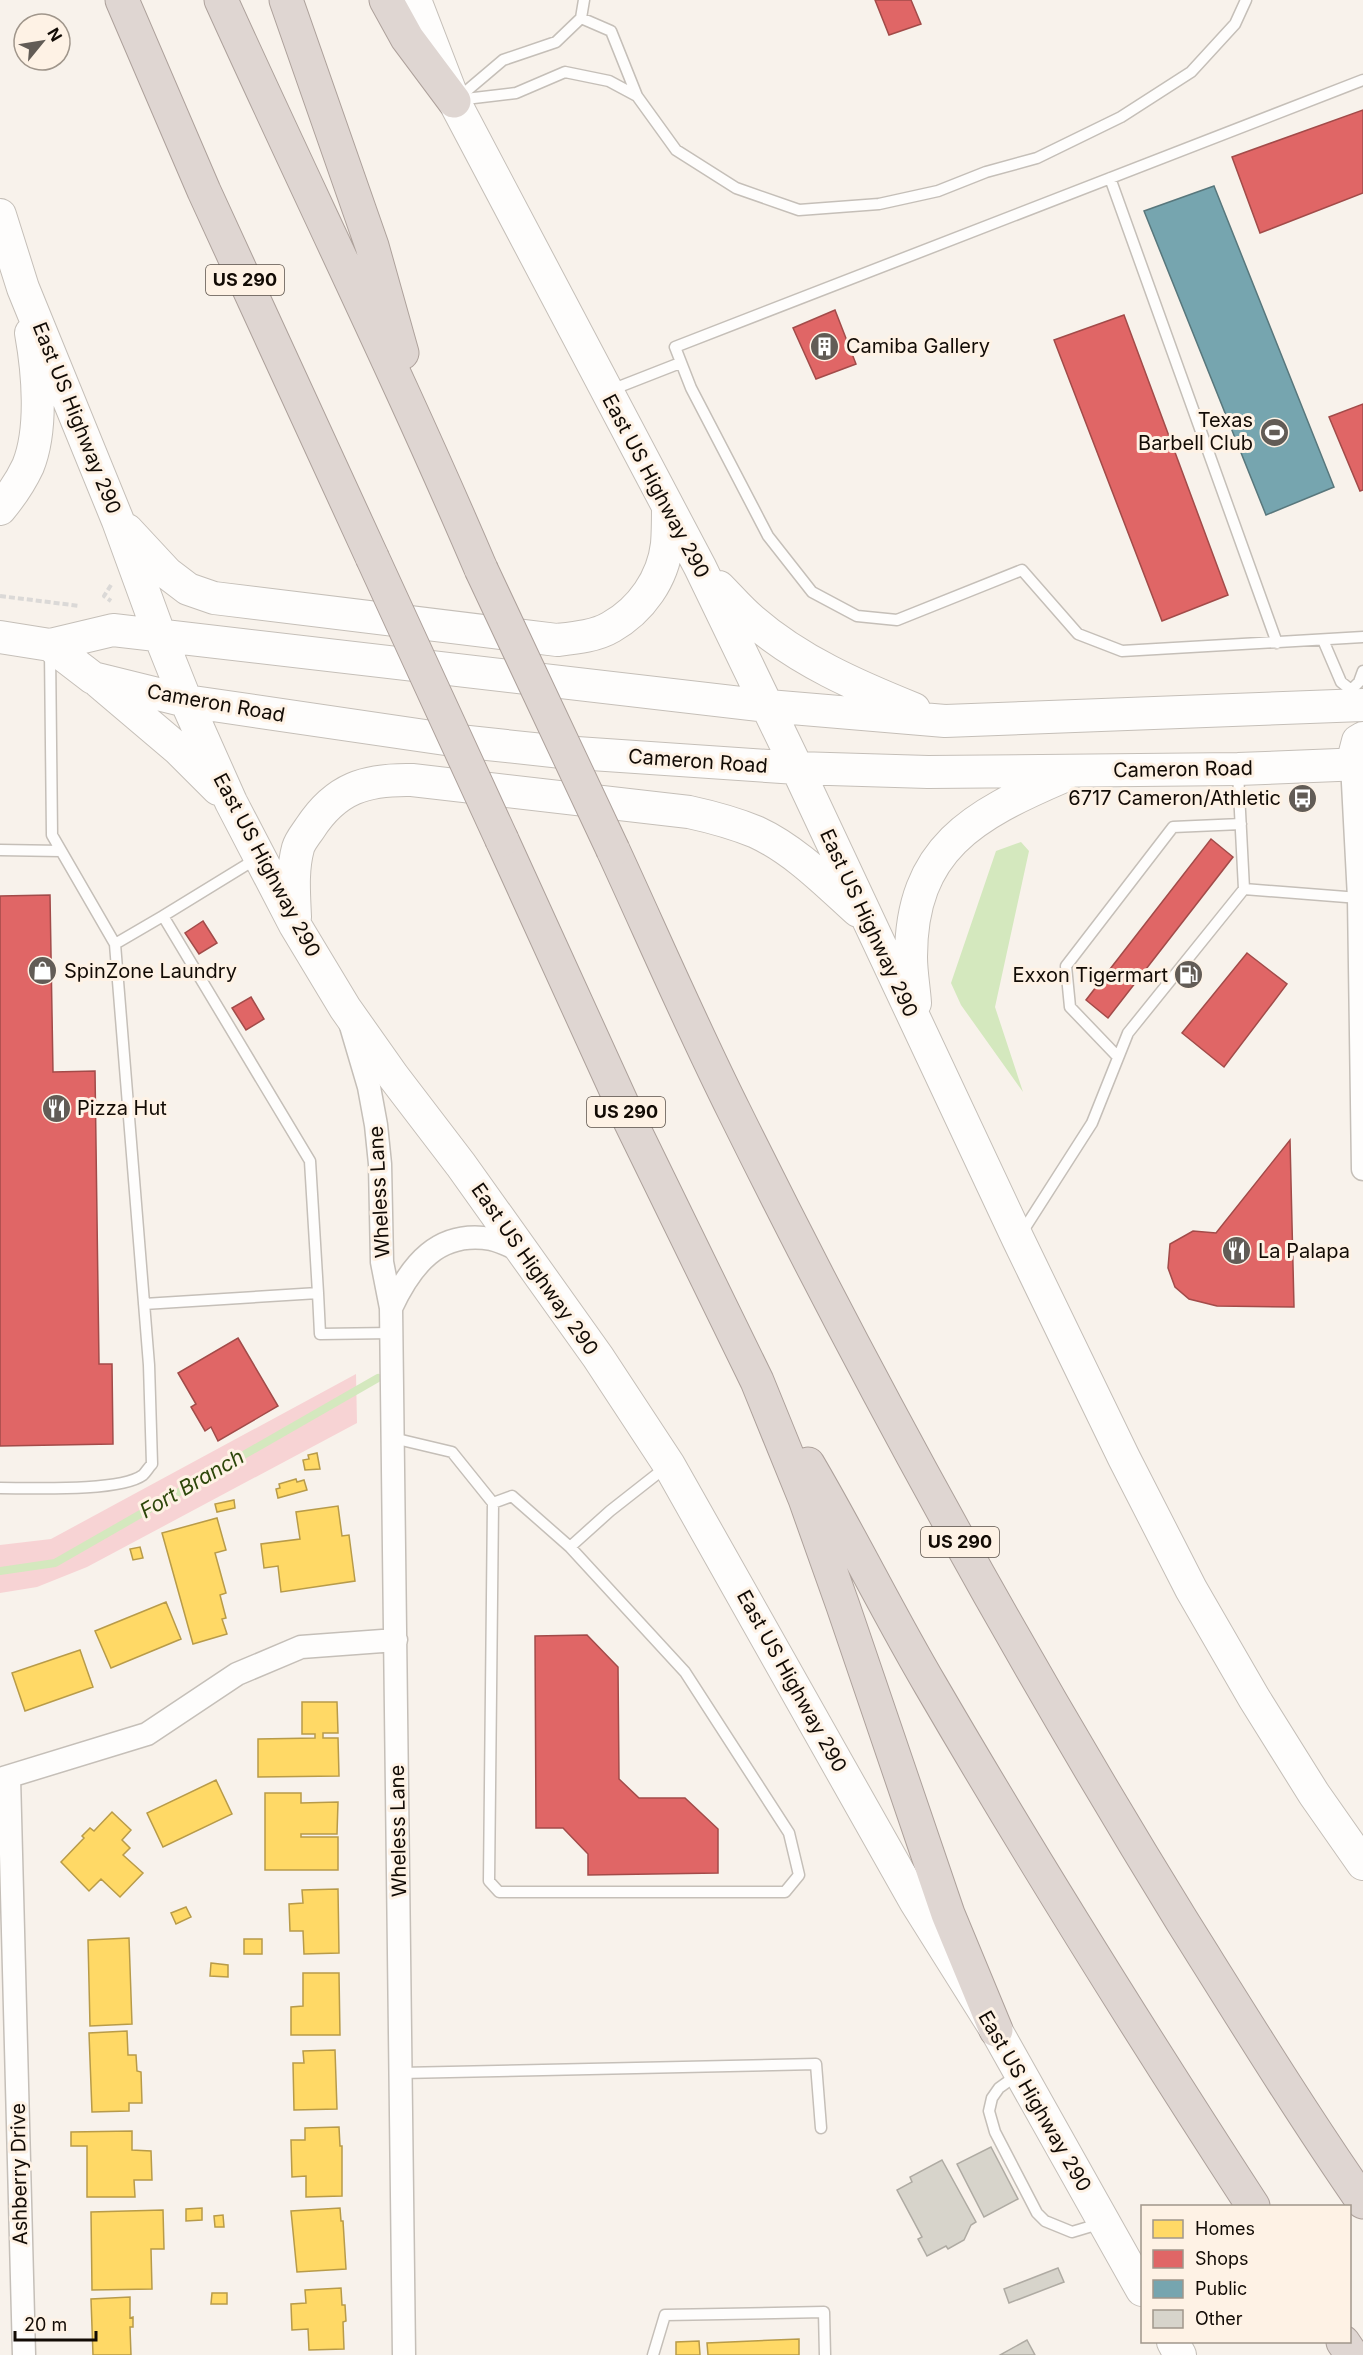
<svg xmlns="http://www.w3.org/2000/svg" width="1363" height="2355" font-family="Inter,sans-serif">
	<style>
		.green { fill: #f7d3d4 }
		.water { fill: #d4e8be }
		.homes { fill: #ffd966; stroke: #b89b49; stroke-width: 1.5 }
		.shops { fill: #e06666; stroke: #a24b49; stroke-width: 1.5 }
		.public { fill: #76a5af; stroke: #58777c; stroke-width: 1.5 }
		.lines { fill: none; stroke-linecap: round; stroke-linejoin: round }
		.stream { stroke: #d4e8be; stroke-width: 8 }
		.building { fill: #d7d4cb; stroke: #afaba3; stroke-width: 1.5 }
		.lane-casing { stroke: #c5bfb8; stroke-width: 13 }
		.street-casing { stroke: #c5bfb8; stroke-width: 25 }
		.secondary-casing { stroke: #c5bfb8; stroke-width: 34 }
		.highway-casing { stroke: #ada19b; stroke-width: 35 }
		.path { stroke: #dbd9d7; stroke-width: 4; stroke-dasharray: 6 3; stroke-linecap: butt }
		.lane { stroke: #fefdfc; stroke-width: 10 }
		.street { stroke: #fefdfc; stroke-width: 22 }
		.secondary { stroke: #fefdfc; stroke-width: 32 }
		.highway { stroke: #dfd6d2; stroke-width: 33 }
		.highway-bridge-casing { stroke: #ada19b; stroke-width: 35; stroke-linecap: butt }
		.highway-bridge { stroke: #dfd6d2; stroke-width: 33 }
		.labels { text-anchor: middle; stroke-width: 6; stroke-linejoin: round; paint-order: stroke }
		.shield { fill: #fef2e5; stroke: #595048; stroke-width: 1.5 }
		.shield-label { font-size: 18px; font-weight: bold; fill: #120b05 }
		.poi-label { font-size: 20px; fill: #120b05; stroke: #fef2e5; text-anchor: start }
		.street-label { font-size: 20px; fill: #120b05; stroke: #fef2e5 }
		.water-label { font-size: 21px; font-style: italic; fill: #2d470a; stroke: #fef2e5 }
	</style>
	<rect width="100%" height="100%" fill="#f8f2eb"/>
	<path class="green" d="M356 1374 357 1423 87 1567 37 1587 0 1593V1545L51 1539Z"/>
	<path class="water" d="M1021 842 1029 851 995 1007 1023 1092 961 1005 951 983 996 851Z"/>
	<path class="homes" d="M317 1453 320 1469 305 1470 303 1460 309 1459 308 1455Z
		M296 1479 297 1482 304 1480 307 1490 278 1498 276 1489 280 1488 279 1484Z
		M234 1500 235 1508 217 1512 215 1504Z
		M338 1506 342 1536 349 1535 355 1581 281 1592 278 1566 264 1568 261 1544 300 1539 296 1512Z
		M217 1518 226 1550 215 1553 226 1593 220 1595 226 1618 222 1619 227 1634 193 1644 162 1533Z
		M140 1547 143 1558 133 1560 130 1549Z
		M166 1602 181 1639 111 1668 95 1631Z
		M80 1650 93 1687 25 1711 12 1673Z
		M302 1702H337L338 1733H323V1738H338L339 1776 258 1777V1739L315 1738V1734H302Z
		M216 1780 232 1814 163 1847 147 1813Z
		M265 1793H301V1803L338 1802 337 1834H301V1837H338V1870H265Z
		M112 1812 131 1830 122 1840 130 1848 123 1855 143 1873 120 1897 101 1879 89 1891 61 1862 84 1838 82 1836 90 1828 94 1831Z
		M338 1889 339 1953 304 1954 303 1931H290L289 1904 303 1903 302 1890Z
		M186 1907 191 1917 176 1924 171 1913Z
		M129 1938 132 2024 90 2026 88 1940Z
		M244 1939H262V1954H244Z
		M211 1963 228 1965V1977L210 1976Z
		M303 1973H339L340 2035H291V2007L303 2006Z
		M127 2031 128 2055H136L137 2071 141 2072 142 2103H129V2111L92 2112 89 2033Z
		M335 2050 337 2109 294 2110 293 2063H304L303 2051Z
		M339 2127 340 2146H342V2196L306 2197V2176L292 2177 291 2140H305V2128Z
		M132 2131V2150L151 2151 152 2180H134L135 2197H87V2146H71V2132Z
		M202 2208V2220L186 2221V2209Z
		M340 2208 341 2221H343L346 2269 297 2272 291 2211Z
		M163 2210 164 2249H151L152 2289 92 2290 91 2212Z
		M223 2215 224 2227H215L214 2216Z
		M341 2288 342 2305H345L346 2321 343 2322 344 2349 309 2350 308 2329 292 2330 291 2304 306 2303 305 2290Z
		M212 2293H227V2304H211Z
		M130 2297V2318L133 2317V2327H130L131 2355H93L91 2299Z
		M799 2339V2355H708L707 2343Z
		M699 2341 700 2355H676V2342Z"/>
	<path class="shops" d="M875 0H911L921 24 889 35Z
		M1363 110V193L1260 233 1232 157Z
		M835 310 856 364 816 379 793 328Z
		M1124 315 1228 595 1162 621 1054 340Z
		M1363 404V490L1360 491 1329 417Z
		M1211 839 1233 857 1108 1018 1086 1000Z
		M50 895 53 1072 95 1071 99 1364H112L113 1444 0 1446V896Z
		M203 921 217 943 199 954 185 933Z
		M1247 953 1287 984 1224 1067 1182 1033Z
		M251 997 264 1019 246 1030 232 1008Z
		M1290 1140 1294 1307 1217 1306 1189 1299 1175 1287 1168 1268 1170 1244 1193 1231 1216 1233Z
		M238 1338 278 1406 218 1441 211 1427 205 1431 191 1407 196 1404 178 1373Z
		M587 1635 618 1667 619 1779 639 1798H685L718 1829V1873L588 1875V1854L563 1828H536L535 1636Z"/>
	<path class="public" d="M1214 186 1334 487 1266 515 1144 211Z"/>
	<g class="lines">
		<path class="stream" d="M0 1571 55 1563 378 1378"/>
	</g>
	<path class="building" d="M991 2147 1018 2199 984 2217 957 2164Z
		M942 2160 976 2222 971 2225 964 2240 948 2249 946 2246 927 2256 918 2239 922 2237 897 2190 912 2182 910 2177Z
		M1058 2268 1064 2282 1009 2303 1004 2289Z
		M1027 2340 1035 2355H1000Z"/>
	<g class="lines">
		<defs>
			<path id="lane" d="M581 18 611 31 637 96 676 150 736 188 799 210 879 204 938 191 986 172 1037 158 1121 117 1191 72 1235 24 1246 0
				M1363 80 675 347 691 388 768 536 812 592 857 616 897 620 1022 570 1078 634 1122 651 1363 637
				M457 99 503 60 556 42 581 18 584 0
				M457 100 516 93 565 72 609 81 637 96
				M1110 178 1277 643
				M611 390 680 363
				M1323 640 1341 682 1351 690
				M1351 696V690L1359 682 1363 671
				M1238 773 1244 889
				M0 850 61 851
				M256 859 163 916 310 1161 318 1293
				M115 944 163 916
				M1117 1056 1070 1007 1066 966 1173 827 1241 824
				M1021 1234 1092 1123 1128 1033 1244 889 1359 898
				M144 1304 318 1293 320 1334 392 1333
				M393 1438 452 1452 493 1503
				M0 1488C31 1488 120 1492 143 1475 146 1472 149 1467 152 1464L149 1365 115 944 52 835 50 651
				M570 1547 685 1672 789 1833 799 1875 785 1892H499L489 1881 493 1503 512 1496 570 1547 610 1511 666 1467
				M401 2073 816 2064 821 2128
				M1017 2075 999 2088 992 2098 989 2111 995 2132 1037 2213 1045 2221 1072 2232 1102 2223
				M653 2355 665 2315 824 2312 825 2355"/>
			<path id="street" d="M1352 764 1359 898 1363 1169
				M351 1026 369 1087 376 1125 380 1164 382 1262 391 1308 404 2355
				M391 1308C411 1265 438 1230 491 1239 501 1241 512 1247 522 1251
				M9 1777 24 2355
				M0 1779 147 1734 237 1674 301 1647 396 1640"/>
			<path id="secondary" d="M415 0 454 101 700 567 797 768 1018 1239 1124 1458 1191 1589 1254 1698 1314 1794 1363 1864
				M0 215 23 288 118 521 160 636 186 701 231 802 295 925 345 1008 393 1076 461 1165 598 1357 669 1465 915 1901 996 2030 1142 2290
				M0 509C10 497 21 481 28 466 43 429 38 372 31 333
				M127 530 167 573 188 589 214 598 557 640C575 638 596 636 611 627 641 610 663 579 667 544 668 532 668 519 668 507
				M719 587C730 598 740 610 752 620 799 661 857 686 914 709
				M0 637 50 645 113 630 768 706 945 721 1363 705
				M50 645 93 678 186 701 459 741 562 752 797 768 928 772 1238 769 1363 764
				M99 682 178 749 218 789
				M1352 764 1358 741 1363 738
				M295 917C294 893 292 870 298 848 300 841 306 834 310 828 336 788 366 779 412 780L689 812C712 817 734 823 756 832 795 850 827 883 858 911
				M915 1003C914 988 911 972 911 957 911 848 974 815 1062 777
				M1173 2342 1180 2355"/>
			<path id="highway" d="M122 0 204 191 372 557
				M221 0C307 190 399 377 481 569
				M286 0 372 246 402 353
				M386 0 407 38 454 101
				M502 840 630 1121 757 1381 805 1499 843 1606 948 1914 996 2030
				M613 850C653 937 691 1025 734 1111 871 1388 1020 1658 1182 1921 1241 2015 1300 2111 1363 2202
				M808 1464C851 1537 888 1613 931 1686 1034 1863 1142 2035 1253 2206
				M1343 2342 1352 2355"/>
		</defs>
		<use href="#lane" class="lane-casing"/>
		<use href="#street" class="street-casing"/>
		<use href="#secondary" class="secondary-casing"/>
		<use href="#highway" class="highway-casing"/>
		<path class="path" d="M111 585 104 596 111 601
			M0 596 80 606"/>
		<use href="#lane" class="lane"/>
		<use href="#street" class="street"/>
		<use href="#secondary" class="secondary"/>
		<use href="#highway" class="highway"/>
		<defs>
			<path id="highway-bridge" d="M372 557 502 840
				M481 569 613 850"/>
		</defs>
		<use href="#highway-bridge" class="highway-bridge-casing"/>
		<use href="#highway-bridge" class="highway-bridge"/>
	</g>
	<defs>
		<symbol id="building-disc" viewBox="-11 -11 22 22"><circle r="9.5" fill="#625c56" stroke="#fef2e5"/><path d="M-4-6H4V6H1V3H-1V6H-4ZM-2.5-4.3h1.7v1.8h-1.7ZM.8-4.3h1.7v1.8H.8ZM-2.5-1h1.7V.8h-1.7ZM.8-1h1.7V.8H.8Z" fill="#fff"/></symbol>
		<symbol id="stadium-disc" viewBox="-11 -11 22 22"><circle r="9.5" fill="#625c56" stroke="#fef2e5"/><path d="M0-5a6.5 5 0 1 0 0 10a6.5 5 0 1 0 0-10ZM-3.5-1.8h7v3.6h-7Z" fill="#fff"/></symbol>
		<symbol id="bus-disc" viewBox="-11 -11 22 22"><circle r="9.5" fill="#625c56" stroke="#fef2e5"/><path d="M-5-6H5V4H4V6H2V4H-2V6H-4V4H-5ZM-3.5-4V0h7V-4ZM-3.5 1.2v1.5H-2V1.2ZM2 1.2v1.5H3.5V1.2Z" fill="#fff"/></symbol>
		<symbol id="shop-disc" viewBox="-11 -11 22 22"><circle r="9.5" fill="#625c56" stroke="#fef2e5"/><path d="M-5-2.5h2.3a2.7 3.5 0 0 1 5.4 0H5L5.5 6h-11ZM-1.5-2.5h3a1.5 2.3 0 0 0-3 0Z" fill="#fff"/></symbol>
		<symbol id="fuel-disc" viewBox="-11 -11 22 22"><circle r="9.5" fill="#625c56" stroke="#fef2e5"/><path d="M-5.5-6h7V0h2V4h1.3V-2.5L3-4.5l.8-.8L6-3V5H2.5V1h-1V6h-7ZM-4.2-4.7v3.2H.2V-4.7Z" fill="#fff"/></symbol>
		<symbol id="restaurant-disc" viewBox="-11 -11 22 22"><circle r="9.5" fill="#625c56" stroke="#fef2e5"/><path d="M-5-6h1v4h1v-4h1v4h1v-4h1v5L-1.5 .5V6h-2V.5L-5-1ZM5-6V6H3V1.5H1.5Q1.5-4 5-6Z" fill="#fff"/></symbol>
	</defs>
	<g fill-rule="evenodd">
		<use href="#building-disc" x="808" y="330" width="33" height="33"/>
		<use href="#stadium-disc" x="1258" y="416" width="33" height="33"/>
		<use href="#bus-disc" x="1286" y="782" width="33" height="33"/>
		<use href="#shop-disc" x="26" y="954" width="33" height="33"/>
		<use href="#fuel-disc" x="1172" y="958" width="33" height="33"/>
		<use href="#restaurant-disc" x="40" y="1092" width="33" height="33"/>
		<use href="#restaurant-disc" x="1220" y="1234" width="33" height="33"/>
	</g>
	<g class="labels">
		<g class="shield">
			<rect x="206" y="265" width="78" height="30" rx="4.5"/>
			<rect x="587" y="1097" width="78" height="30" rx="4.5"/>
			<rect x="921" y="1527" width="78" height="30" rx="4.5"/>
		</g>
		<g class="shield-label">
			<text x="245" y="286">US 290</text>
			<text x="626" y="1118">US 290</text>
			<text x="960" y="1548">US 290</text>
		</g>
		<g class="poi-label">
			<text x="846" y="353">Camiba Gallery</text>
			<text x="1253" y="427" text-anchor="end">Texas<tspan x="1253" dy="23">Barbell Club</tspan></text>
			<text x="1281" y="805" text-anchor="end">6717 Cameron/Athletic</text>
			<text x="64" y="978">SpinZone Laundry</text>
			<text x="1168" y="982" text-anchor="end">Exxon Tigermart</text>
			<text x="77" y="1115">Pizza Hut</text>
			<text x="1258" y="1258">La Palapa</text>
		</g>
		<g class="street-label">
			<text transform="translate(77 418) rotate(68)" y="7">East US Highway 290</text>
			<text transform="translate(656 486) rotate(62)" y="7">East US Highway 290</text>
			<text transform="translate(216 703) rotate(10)" y="7">Cameron Road</text>
			<text transform="translate(698 761) rotate(4)" y="7">Cameron Road</text>
			<text transform="translate(1183 769) rotate(-1)" y="7">Cameron Road</text>
			<text transform="translate(267 865) rotate(62)" y="7">East US Highway 290</text>
			<text transform="translate(869 923) rotate(65)" y="7">East US Highway 290</text>
			<text transform="translate(379 1192) rotate(-93)" y="7">Wheless Lane</text>
			<text transform="translate(535 1269) rotate(55)" y="7">East US Highway 290</text>
			<text transform="translate(792 1681) rotate(61)" y="7">East US Highway 290</text>
			<text transform="translate(398 1831) rotate(-91)" y="7">Wheless Lane</text>
			<text transform="translate(1035 2101) rotate(60)" y="7">East US Highway 290</text>
			<text transform="translate(19 2174) rotate(-91)" y="7">Ashberry Drive</text>
		</g>
		<g class="water-label">
			<text transform="translate(192 1484) rotate(-30)" y="7">Fort Branch</text>
		</g>
	</g>
	<rect x="1141" y="2205" width="210" height="138" fill="#fef2e5" stroke="#a0968b" stroke-width="1.5"/>
	<rect x="1153" y="2220" width="30" height="18" fill="#ffd966" stroke="#a0968b" stroke-width="1.5"/>
	<text x="1195" y="2235" font-size="18" fill="#120b05">Homes</text>
	<rect x="1153" y="2250" width="30" height="18" fill="#e06666" stroke="#a0968b" stroke-width="1.5"/>
	<text x="1195" y="2265" font-size="18" fill="#120b05">Shops</text>
	<rect x="1153" y="2280" width="30" height="18" fill="#76a5af" stroke="#a0968b" stroke-width="1.5"/>
	<text x="1195" y="2295" font-size="18" fill="#120b05">Public</text>
	<rect x="1153" y="2310" width="30" height="18" fill="#d7d4cb" stroke="#a0968b" stroke-width="1.5"/>
	<text x="1195" y="2325" font-size="18" fill="#120b05">Other</text>
	<g transform="translate(42 42) rotate(60)"><circle r="28" fill="#fef2e5" stroke="#a0968b" stroke-width="1.5"/>
	<path d="M0-4.5L10 22L0 15L-10 22Z" fill="#625c56"/>
	<text y="-9" font-size="16" font-weight="bold" text-anchor="middle" fill="#120b05">N</text>
	</g>
	<path d="M15 2331v9h81v-9" fill="none" stroke="#120b05" stroke-width="3"/>
	<text x="24" y="2331" font-size="18" fill="#120b05" stroke="#fef2e5" stroke-width="4.5" paint-order="stroke">20 m</text>
</svg>
